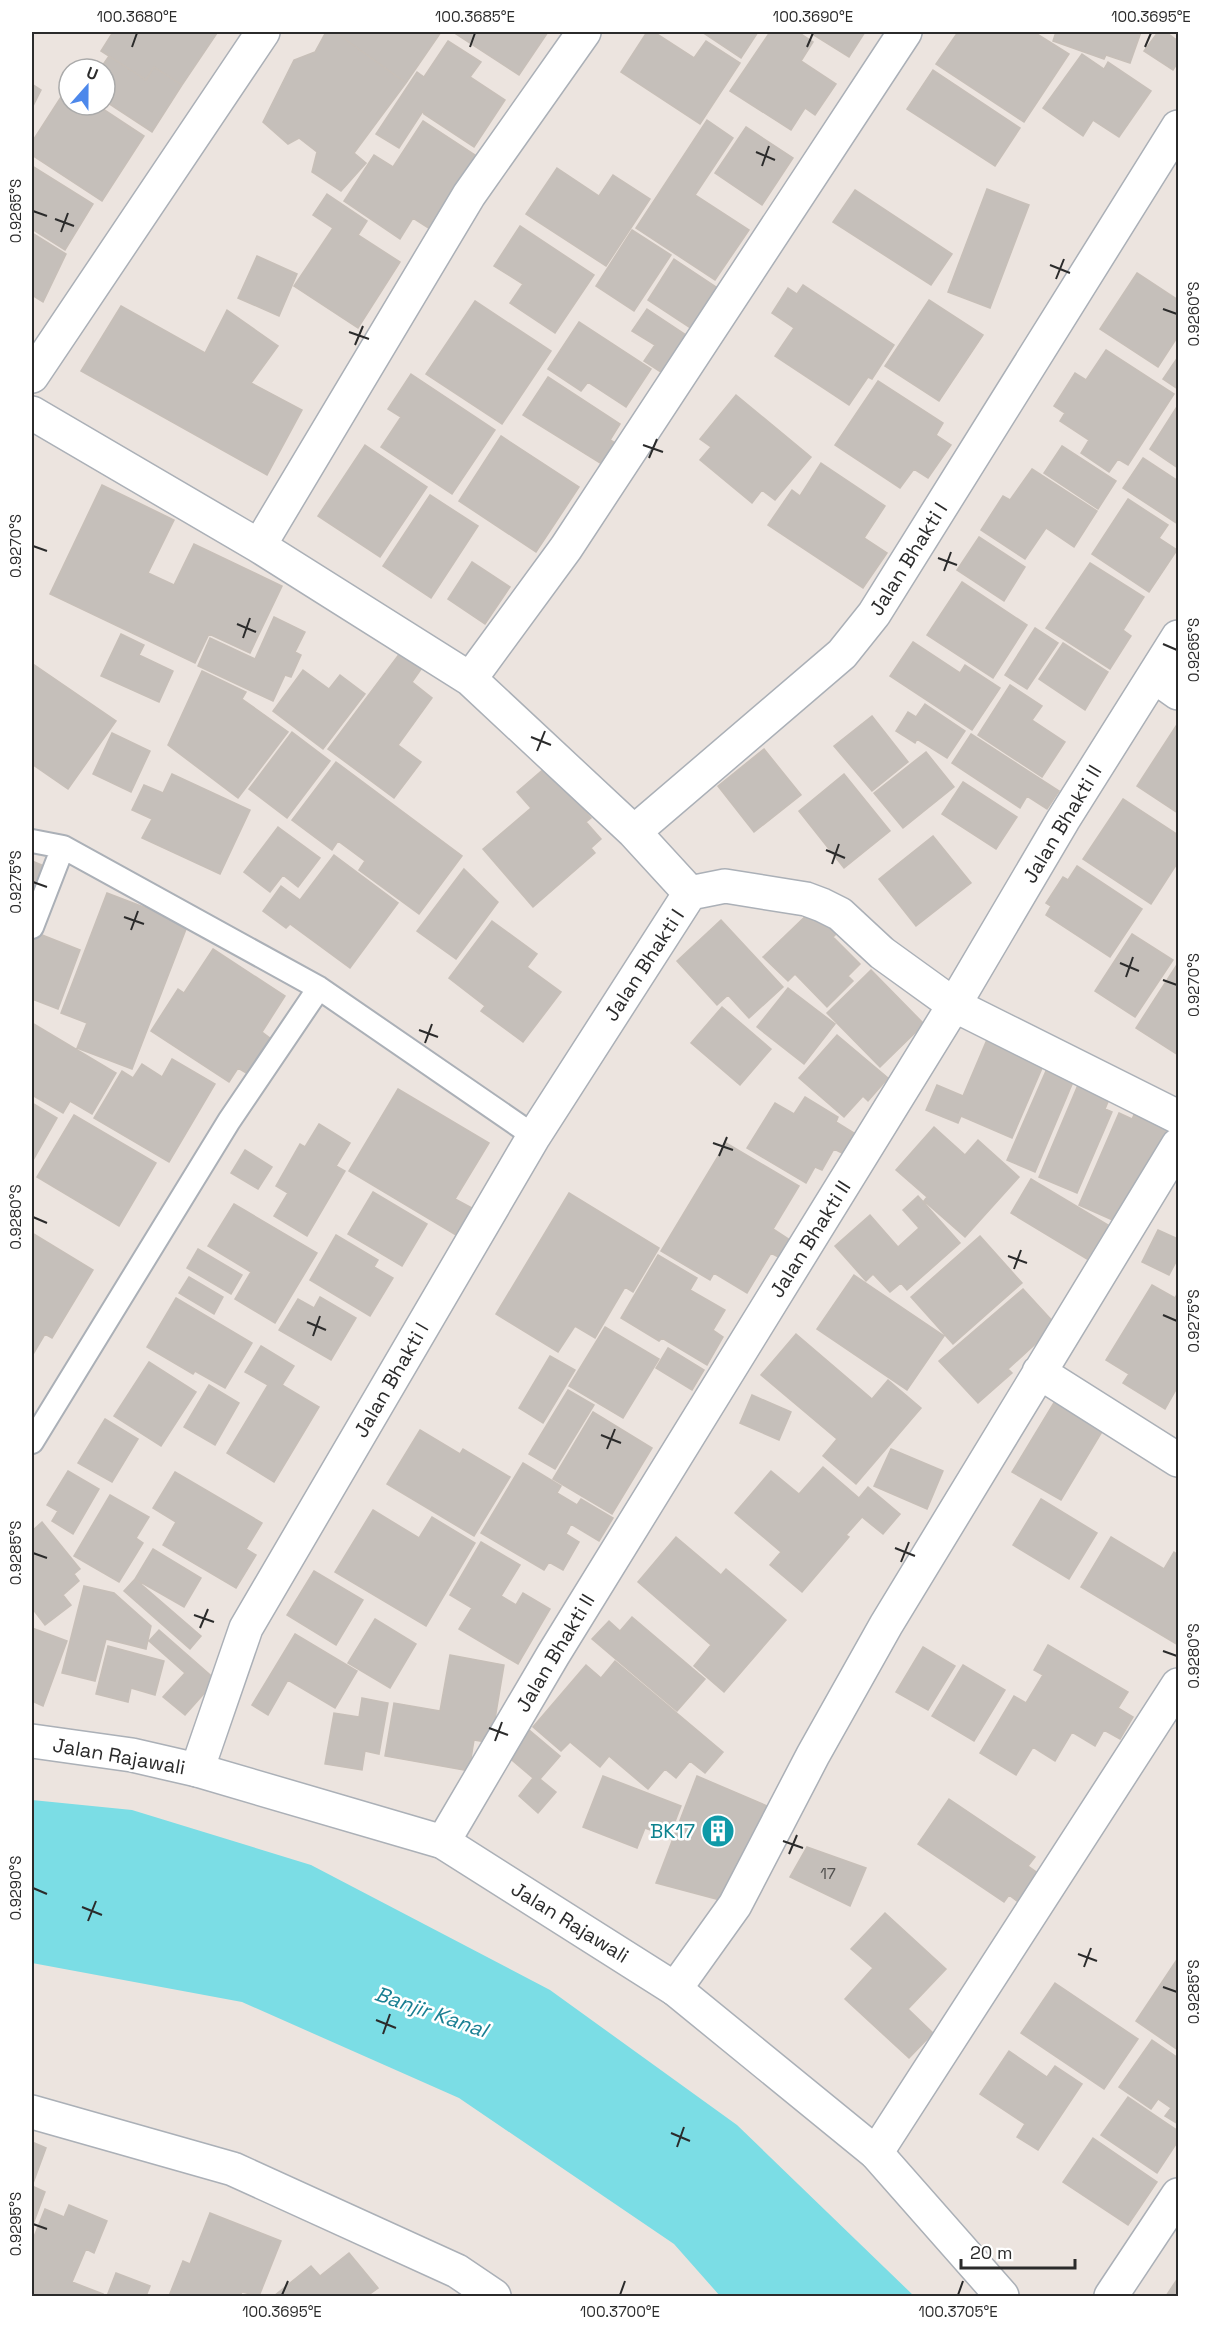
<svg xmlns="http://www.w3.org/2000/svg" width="1210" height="2328" font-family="'Space Grotesk',sans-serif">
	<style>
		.water { fill: #7bdde5 }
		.building { fill: #c5bfba; stroke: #c7bfb8; stroke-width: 1.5 }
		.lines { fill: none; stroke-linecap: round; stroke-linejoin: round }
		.lane-casing { stroke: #abb0b7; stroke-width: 26 }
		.street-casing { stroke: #abb0b7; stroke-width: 36 }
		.secondary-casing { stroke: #abb0b7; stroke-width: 36 }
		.lane { stroke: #fff; stroke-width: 22 }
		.street { stroke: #fff; stroke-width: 33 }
		.secondary { stroke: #fff; stroke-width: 33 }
		.ticks { fill: none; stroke: #2b2b2b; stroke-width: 2 }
		.labels { text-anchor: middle; stroke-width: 5; stroke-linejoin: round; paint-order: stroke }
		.number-label { font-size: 16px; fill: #52504f }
		.street-label { font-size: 20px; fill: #2b2b2b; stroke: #fff }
		.culture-label { font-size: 20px; fill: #0d838f; stroke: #fff; text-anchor: end }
		.water-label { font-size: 21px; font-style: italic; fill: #197f92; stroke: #fff }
		.neatline { fill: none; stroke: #2b2b2b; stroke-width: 2 }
		.ticks-label { font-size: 15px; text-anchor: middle; fill: #2b2b2b }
	</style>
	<rect width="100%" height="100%" fill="#ece4df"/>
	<path class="water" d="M32 1800 132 1810 311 1865 550 1990 737 2125 914 2296H720L674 2244 459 2098 242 2002 32 1963Z"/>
	<path class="building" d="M113 32H215L217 33 182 85 154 67 146 80 101 51Z
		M326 32H335L406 83 354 153 366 163 341 191 312 172 317 152 299 138 288 144 263 122 294 60 315 52Z
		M335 32H441L406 83Z
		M453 32H548L519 75Z
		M647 32H654L694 58 706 41 740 63 700 124 621 72Z
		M702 32H758L741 58Z
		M770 32H798L813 42 801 61 836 84 815 115 805 108 791 130 730 91Z
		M809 32H865L849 57Z
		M958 32H1034L1069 54 1024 122 936 64Z
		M1056 32H1141L1130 63 1106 55 1104 59 1053 41Z
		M1158 32H1166L1178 41V62L1173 70 1144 51Z
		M448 41 481 62 470 77 505 100 474 147 424 114 423 111 399 148 376 134 417 72 424 77Z
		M1082 54 1104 69 1108 62 1151 91 1119 137 1093 120 1083 136 1043 108Z
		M109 56 146 80 154 67 182 85 152 132 105 101V69H100Z
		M933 70 1020 128 995 166 907 109Z
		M32 84 41 90 32 108Z
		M68 86 69 105H97L144 136 102 201 32 155V142Z
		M707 120 733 138 695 195 749 230 715 280 636 228Z
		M423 121 478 157 430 229 413 218 400 239 344 201 374 155 393 167Z
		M746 127 793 158 762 205 715 173Z
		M32 166 93 204 65 250 32 229Z
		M557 168 599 196 613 175 650 199 606 266 526 214Z
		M987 189 1029 205 990 308 948 292Z
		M855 190 952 254 931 285 833 222Z
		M327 194 367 221 358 235 400 262 358 328 294 286 333 228 313 215Z
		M520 226 594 275 555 333 510 303 523 284 494 266Z
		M632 230 671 255 634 311 596 286Z
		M32 233 66 254 43 302 32 295Z
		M257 256 297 274 279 316 238 298Z
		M674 259 719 289 692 329 648 300Z
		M1137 273 1178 300V336L1158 367 1100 329Z
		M803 285 894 345 872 379 868 377 849 405 775 356 794 328 772 313 788 288 797 294Z
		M929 300 983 335 939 401 885 366Z
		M475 301 551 351 502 424 426 374Z
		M121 306 205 353 227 310 278 346 251 383 302 410 267 475 81 371Z
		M647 309 698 343 673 380 644 361 655 345 632 331Z
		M579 322 651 369 626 407 588 382 581 391 548 369Z
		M1106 350 1174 394 1128 465 1118 459 1109 472 1081 453 1089 440 1060 421 1065 413 1054 406 1075 373 1086 380Z
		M1178 357V389L1163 379Z
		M411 374 495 430 452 494 381 447 401 417 388 409Z
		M548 377 620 424 610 440 619 445 605 466 523 415Z
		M878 381 943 423 936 435 951 445 928 478 914 469 900 488 835 445Z
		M736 395 811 457 775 500 762 490 752 503 700 460 711 447 700 439Z
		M1178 405V468L1150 449Z
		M501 436 579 487 536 552 459 501Z
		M365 445 427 487 380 557 318 516Z
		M1062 446 1116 481 1098 509 1044 473Z
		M1143 458 1178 481V524L1123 488Z
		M821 463 885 506 864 538 887 553 863 588 768 525 792 490 800 496Z
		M1032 469 1097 511 1074 547 1046 528 1025 559 981 530 1003 496 1010 500Z
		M102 485 174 520 148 573 174 585 194 544 282 586 250 653 209 634 195 663 50 594Z
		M430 495 478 526 431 598 383 566Z
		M1128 499 1168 525 1159 538 1177 550 1149 592 1092 554Z
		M979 537 1025 567 1004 601 957 570Z
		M472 562 510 587 485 624 448 599Z
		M1090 563 1144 597 1123 630 1131 636 1110 669 1046 628Z
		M962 582 1027 625 993 678 927 635Z
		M274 617 305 632 295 652 301 655 291 677 285 675 273 701 198 666 210 638 255 659Z
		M1035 628 1058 643 1027 689 1005 675Z
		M121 634 144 645 139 655 173 671 159 702 101 676Z
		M913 642 960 673 965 665 1000 688 972 730 890 676Z
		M1063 643 1108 672 1085 710 1039 679Z
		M403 649 424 665 412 682 432 698 398 745 421 762 394 798 328 749Z
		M33 664 116 721 68 789 32 764Z
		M303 670 329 689 340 675 365 694 323 749 273 711Z
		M202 671 246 692 242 699 288 732 238 798 168 745Z
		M1010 685 1042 706 1032 720 1065 742 1042 777 978 735Z
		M925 704 965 731 947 758 917 739 915 743 896 731 908 712 916 717Z
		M872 716 908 762 872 791 834 746Z
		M1178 723V813L1137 786Z
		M292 732 330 761 287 818 249 789Z
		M112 733 150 751 131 792 93 774Z
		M971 734 1059 791 1047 809 1027 796 1020 808 952 763Z
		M764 749 801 795 754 832 718 786Z
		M926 752 954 787 903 828 874 793Z
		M336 762 462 856 419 914 359 870 365 861 338 841 332 850 292 820Z
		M546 767 591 818 586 822 601 839 591 848 595 853 533 907 483 849 531 808 517 792Z
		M172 774 250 810 220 874 142 838 152 819 132 810 144 785 163 793Z
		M844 774 890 831 844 868 799 811Z
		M963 782 1017 817 996 849 942 814Z
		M1123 799 1178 835V862L1151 904 1083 859Z
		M278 827 320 858 298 887 283 875 270 892 244 872Z
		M933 836 971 883 916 926 879 879Z
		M334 855 398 903 350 968 290 924 286 928 263 911 281 886 300 900Z
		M32 861 44 866 32 905Z
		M1077 866 1142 909 1110 957 1046 915 1051 906 1046 903 1063 877 1068 880Z
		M464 869 498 902 456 959 417 931Z
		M107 893 188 924 132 1069 77 1048 87 1023 61 1013Z
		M815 907 839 931 833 937 860 964 848 976 853 981 827 1007 795 974 788 981 763 957Z
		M721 920 783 987 749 1018 728 995 717 1005 677 961Z
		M492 921 537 954 527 967 561 992 523 1042 481 1011 485 1006 449 978Z
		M32 931 80 950 58 1009 32 999Z
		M1132 934 1173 960 1135 1017 1095 991Z
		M213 949 285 996 262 1032 271 1039 248 1074 238 1068 229 1082 151 1031 178 989 184 993Z
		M1178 963V1055L1136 1028Z
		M871 970 924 1024 880 1067 827 1013Z
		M788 988 835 1024 804 1064 757 1027Z
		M722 1007 771 1049 740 1085 691 1043Z
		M32 1023 116 1073 92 1114 70 1101 63 1113 32 1095Z
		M837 1035 888 1078 868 1101 863 1096 844 1117 799 1078Z
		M989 1035 1046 1059 1012 1138 961 1116 958 1123 926 1110 937 1085 963 1096Z
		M172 1059 215 1084 169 1162 94 1118 122 1071 133 1078 142 1064 162 1077Z
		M1046 1071 1073 1082 1035 1172 1007 1160Z
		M1081 1078 1112 1092 1105 1109 1112 1112 1077 1193 1039 1177Z
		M398 1089 489 1143 455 1199 472 1208 456 1235 349 1171Z
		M805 1097 838 1117 836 1122 854 1133 842 1153 834 1149 822 1170 815 1167 806 1183 747 1148 775 1103 794 1114Z
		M32 1103 57 1118 32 1162Z
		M1119 1113 1132 1119 1134 1115 1167 1129 1126 1226 1079 1205Z
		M74 1115 156 1163 119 1226 37 1177Z
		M319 1124 350 1143 336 1166 345 1171 307 1236 274 1216 288 1193 276 1186 300 1144 305 1147Z
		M934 1127 965 1155 978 1140 1019 1177 965 1237 924 1201 927 1197 896 1170Z
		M726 1143 799 1186 773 1229 793 1242 782 1259 771 1253 747 1293 714 1273 710 1280 661 1251Z
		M245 1150 272 1167 258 1189 231 1173Z
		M1031 1179 1108 1225 1087 1259 1011 1213Z
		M373 1192 427 1224 402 1266 348 1234Z
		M569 1193 659 1248 633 1292 625 1287 595 1338 575 1326 558 1352 496 1314Z
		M918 1196 960 1243 907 1290 901 1283 890 1292 873 1274 866 1281 835 1246 870 1215 898 1247 919 1228 903 1210Z
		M234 1204 317 1253 275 1323 235 1299 251 1272 208 1246Z
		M1158 1230 1178 1239V1258L1169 1275 1142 1262Z
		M32 1233 93 1270 52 1338 45 1334 32 1356Z
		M336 1235 378 1260 374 1267 393 1278 370 1316 310 1280Z
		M980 1236 1022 1283 953 1344 911 1297Z
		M198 1249 242 1275 231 1294 187 1268Z
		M658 1255 697 1278 690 1290 725 1310 713 1330 723 1337 707 1365 662 1338 659 1341 621 1318Z
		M854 1275 944 1336 907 1390 817 1329Z
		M189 1277 223 1297 214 1314 179 1293Z
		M1152 1285 1175 1298 1178 1292V1386L1165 1409 1123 1383 1129 1374 1106 1360Z
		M1023 1289 1056 1325 1008 1369 1012 1373 978 1403 939 1361Z
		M320 1297 356 1318 331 1360 279 1330 298 1299 314 1308Z
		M176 1298 252 1343 225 1388 195 1371 193 1374 147 1347Z
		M605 1327 659 1359 623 1418 569 1386Z
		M796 1334 872 1399 888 1380 921 1408 856 1484 823 1456 837 1439 761 1375Z
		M261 1346 294 1366 282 1385 319 1407 274 1482 227 1453 268 1385 245 1372Z
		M668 1348 704 1370 692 1390 656 1368Z
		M550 1356 575 1370 543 1423 519 1408Z
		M149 1362 196 1392 161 1446 114 1416Z
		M209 1385 239 1403 215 1445 184 1427Z
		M568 1390 594 1405 555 1469 529 1454Z
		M752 1395 791 1412 779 1440 740 1423Z
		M1055 1401 1103 1430 1061 1500 1012 1472Z
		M593 1412 652 1448 612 1514 553 1479Z
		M105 1419 138 1439 112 1482 78 1463Z
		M420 1430 460 1454 463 1449 510 1477 474 1536 387 1484Z
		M891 1449 943 1471 927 1509 874 1486Z
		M523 1463 561 1486 557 1493 577 1505 581 1499 613 1518 599 1541 571 1524 566 1534 579 1542 563 1570 549 1562 544 1570 481 1533Z
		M823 1467 859 1498 868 1487 900 1514 883 1534 862 1517 846 1535 849 1537 802 1592 770 1565 781 1552 735 1513 771 1471 799 1494Z
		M68 1471 99 1489 73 1534 52 1521 58 1511 47 1505Z
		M175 1472 262 1523 246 1549 256 1555 236 1588 163 1545 176 1522 153 1508Z
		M110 1495 149 1517 136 1538 143 1543 119 1582 74 1556Z
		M1041 1499 1097 1533 1069 1579 1013 1545Z
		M373 1510 419 1538 432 1517 475 1543 426 1626 335 1572Z
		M42 1522 80 1569 74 1574 79 1581 63 1595 71 1605 45 1625 32 1608V1531Z
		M676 1537 721 1575 726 1569 786 1620 724 1692 694 1666 711 1645 638 1582Z
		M1111 1537 1164 1569 1174 1552 1178 1555V1645L1081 1587Z
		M481 1542 520 1565 501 1596 516 1605 523 1593 550 1609 518 1664 459 1629 472 1608 450 1595Z
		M153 1549 201 1578 184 1607 135 1579Z
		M314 1571 363 1600 336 1645 287 1615Z
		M135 1579 201 1636 190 1649 124 1591Z
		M84 1586 114 1593 151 1626 146 1649 106 1639 95 1681 62 1673Z
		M632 1617 705 1679 677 1711 592 1639 609 1621 620 1631Z
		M375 1619 416 1644 390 1688 348 1663Z
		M32 1628 67 1641 43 1706 32 1701Z
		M159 1630 216 1680 185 1715 163 1697 185 1673 149 1641Z
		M295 1634 357 1671 335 1708 288 1680 268 1715 252 1705Z
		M1048 1645 1128 1692 1118 1708 1133 1717 1120 1739 1104 1730 1095 1746 1072 1732 1055 1761 1033 1747 1016 1775 980 1753 1014 1696 1026 1703 1043 1675 1034 1670Z
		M108 1646 164 1661 155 1695 131 1688 128 1702 96 1694Z
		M923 1647 955 1666 928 1710 896 1692Z
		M450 1655 504 1665 491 1743 474 1740 469 1771 385 1756 394 1703 440 1711Z
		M615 1661 723 1752 705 1773 690 1761 676 1778 665 1769 648 1789 609 1756 600 1767 570 1742 561 1751 533 1727 586 1665 601 1678Z
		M963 1665 1005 1690 974 1741 932 1716Z
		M362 1698 388 1703 379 1754 365 1751 362 1770 325 1764 334 1713 359 1717Z
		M528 1729 560 1756 540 1779 556 1792 538 1813 519 1796 533 1778 506 1755Z
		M603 1776 681 1806 669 1837 645 1828 637 1848 583 1827Z
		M697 1776 772 1808 724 1901 656 1883Z
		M949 1799 1035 1857 1028 1866 1042 1876 1022 1905 1009 1895 1004 1902 918 1844Z
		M807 1847 866 1868 850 1906 790 1877Z
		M885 1913 946 1969 908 2009 933 2033 909 2058 845 1999 873 1968 851 1949Z
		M1178 1958V2050L1136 2021Z
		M1055 1983 1138 2039 1104 2089 1021 2033Z
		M1152 2040 1178 2058V2124L1165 2116 1171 2108 1158 2099 1151 2109 1119 2087Z
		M1009 2051 1047 2077 1055 2066 1082 2084 1038 2150 1017 2137 1025 2124 980 2094Z
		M1128 2097 1178 2131V2141L1157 2173 1101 2135Z
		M1093 2138 1157 2182 1128 2225 1063 2182Z
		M32 2142 46 2148 32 2186Z
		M32 2186 45 2192 32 2227Z
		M69 2205 107 2221 94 2253 86 2249 72 2282 103 2294 102 2296H32V2242L45 2209 64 2217Z
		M210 2213 281 2241 259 2296 242 2292 240 2296H169L183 2261 190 2264Z
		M349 2253 378 2288 367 2296H274L311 2266 320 2276Z
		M116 2273 150 2286 146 2296H107Z
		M1178 2278V2296H1166Z"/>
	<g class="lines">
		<defs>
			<path id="lane" d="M32 841 63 847 319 988 534 1136
				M32 927 63 847
				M32 1442 229 1121 319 988"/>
			<path id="street" d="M32 376 263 32
				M32 413 259 546 470 679 634 832 690 893 534 1136 246 1628 197 1770
				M259 546 469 195 584 32
				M1154 676 1178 693
				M470 679 566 548 905 32
				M634 832 842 654 874 614 1178 127
				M690 893 725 886 806 899 822 905 840 914 882 953 954 1005 1178 1117
				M1039 1372 1178 1460
				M443 1842 553 1655 954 1005 1063 820 1178 637
				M675 1989 735 1905 813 1755 886 1625 1178 1145
				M876 2153 1178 1685
				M1111 2296 1178 2195"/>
			<path id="secondary" d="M32 1741 132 1755 197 1770 443 1842 675 1989 876 2153 1002 2296
				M32 2112 233 2169 457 2271 494 2296"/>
		</defs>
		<use href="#lane" class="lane-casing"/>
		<use href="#street" class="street-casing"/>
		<use href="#secondary" class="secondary-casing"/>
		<use href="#lane" class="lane"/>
		<use href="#street" class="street"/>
		<use href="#secondary" class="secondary"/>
	</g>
	<path class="ticks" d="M132 47 137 33M470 47 475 33M807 47 813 33M1145 47 1151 33M756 152 775 160M762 166 769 146M33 211 47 216M55 219 74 226M61 232 68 213M1050 265 1070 273M1056 279 1064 259M1163 309 1177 314M349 332 369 339M355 345 363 326M643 445 663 452M649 458 657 439M33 546 47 551M938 558 957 565M944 571 951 552M237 624 256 632M243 638 250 618M1163 644 1177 650M531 737 551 745M537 751 545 731M826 850 845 858M832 864 839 844M33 882 47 887M124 917 144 924M131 930 138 911M1120 963 1139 971M1126 977 1133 957M1163 980 1177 985M419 1030 438 1037M425 1043 432 1024M713 1143 733 1150M719 1156 727 1137M33 1217 47 1223M1008 1256 1027 1263M1014 1269 1021 1250M1163 1315 1177 1321M307 1322 326 1330M313 1336 320 1316M601 1435 621 1443M607 1449 615 1429M895 1548 915 1556M33 1553 47 1558M901 1562 909 1542M194 1615 214 1622M200 1628 208 1609M1163 1651 1177 1656M489 1728 508 1735M495 1741 502 1722M783 1841 803 1848M789 1854 797 1835M33 1888 47 1894M82 1907 102 1915M88 1921 96 1901M1078 1954 1097 1961M1084 1967 1091 1948M1163 1987 1177 1992M376 2020 396 2028M383 2034 390 2014M671 2133 690 2141M677 2147 684 2127M33 2224 47 2229M282 2295 288 2281M620 2295 625 2281M958 2295 963 2281"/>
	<defs>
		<symbol id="building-disc" viewBox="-11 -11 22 22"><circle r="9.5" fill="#0f9aa8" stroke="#fff"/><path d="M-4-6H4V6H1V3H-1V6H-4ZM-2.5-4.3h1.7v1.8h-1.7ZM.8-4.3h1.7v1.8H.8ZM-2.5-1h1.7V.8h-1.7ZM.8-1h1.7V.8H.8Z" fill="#fff"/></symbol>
	</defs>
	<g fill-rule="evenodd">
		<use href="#building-disc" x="699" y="1812" width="38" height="38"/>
	</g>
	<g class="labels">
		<g class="number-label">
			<text x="828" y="1879">17</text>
		</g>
		<g class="street-label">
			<text transform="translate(908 559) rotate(-58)" y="7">Jalan Bhakti I</text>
			<text transform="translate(1062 824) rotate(-59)" y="7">Jalan Bhakti II</text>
			<text transform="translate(644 965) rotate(-57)" y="7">Jalan Bhakti I</text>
			<text transform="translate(810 1239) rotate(-58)" y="7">Jalan Bhakti II</text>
			<text transform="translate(391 1380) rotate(-60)" y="7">Jalan Bhakti I</text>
			<text transform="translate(555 1653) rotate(-59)" y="7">Jalan Bhakti II</text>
			<text transform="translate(119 1756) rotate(10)" y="7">Jalan Rajawali</text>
			<text transform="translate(570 1922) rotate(32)" y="7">Jalan Rajawali</text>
		</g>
		<g class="culture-label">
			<text x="695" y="1838">BK17</text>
		</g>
		<g class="water-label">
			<text transform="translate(431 2012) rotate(19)" y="7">Banjir Kanal</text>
		</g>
	</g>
	<rect width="1210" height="2328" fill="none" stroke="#ffffff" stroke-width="66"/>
	<g transform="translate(87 87) rotate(21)"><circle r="28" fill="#ffffff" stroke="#aaaaaa" stroke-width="1.5"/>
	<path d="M0-4.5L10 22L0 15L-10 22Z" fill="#4d88eb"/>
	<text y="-9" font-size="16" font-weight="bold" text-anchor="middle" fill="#2b2b2b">U</text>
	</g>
	<path d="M961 2259v9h114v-9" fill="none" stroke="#2b2b2b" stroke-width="3"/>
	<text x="970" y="2259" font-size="18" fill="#2b2b2b" stroke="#ffffff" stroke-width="4.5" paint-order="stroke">20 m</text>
	<rect x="33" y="33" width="1144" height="2262" class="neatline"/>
	<g class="ticks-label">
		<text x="137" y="22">100.3680°E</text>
		<text x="475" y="22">100.3685°E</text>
		<text x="813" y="22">100.3690°E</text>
		<text x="1151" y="22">100.3695°E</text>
		<text transform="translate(16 211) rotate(-90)" y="5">0.9265°S</text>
		<text transform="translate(1194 314) rotate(-90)" y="5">0.9260°S</text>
		<text transform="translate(16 546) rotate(-90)" y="5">0.9270°S</text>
		<text transform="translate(1194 650) rotate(-90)" y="5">0.9265°S</text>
		<text transform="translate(16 882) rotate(-90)" y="5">0.9275°S</text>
		<text transform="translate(1194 985) rotate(-90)" y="5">0.9270°S</text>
		<text transform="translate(16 1217) rotate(-90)" y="5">0.9280°S</text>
		<text transform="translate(1194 1321) rotate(-90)" y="5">0.9275°S</text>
		<text transform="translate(16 1553) rotate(-90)" y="5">0.9285°S</text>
		<text transform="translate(1194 1656) rotate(-90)" y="5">0.9280°S</text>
		<text transform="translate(16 1888) rotate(-90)" y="5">0.9290°S</text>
		<text transform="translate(1194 1992) rotate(-90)" y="5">0.9285°S</text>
		<text transform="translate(16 2224) rotate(-90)" y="5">0.9295°S</text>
		<text x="282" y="2317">100.3695°E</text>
		<text x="620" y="2317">100.3700°E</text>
		<text x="958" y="2317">100.3705°E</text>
	</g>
</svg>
